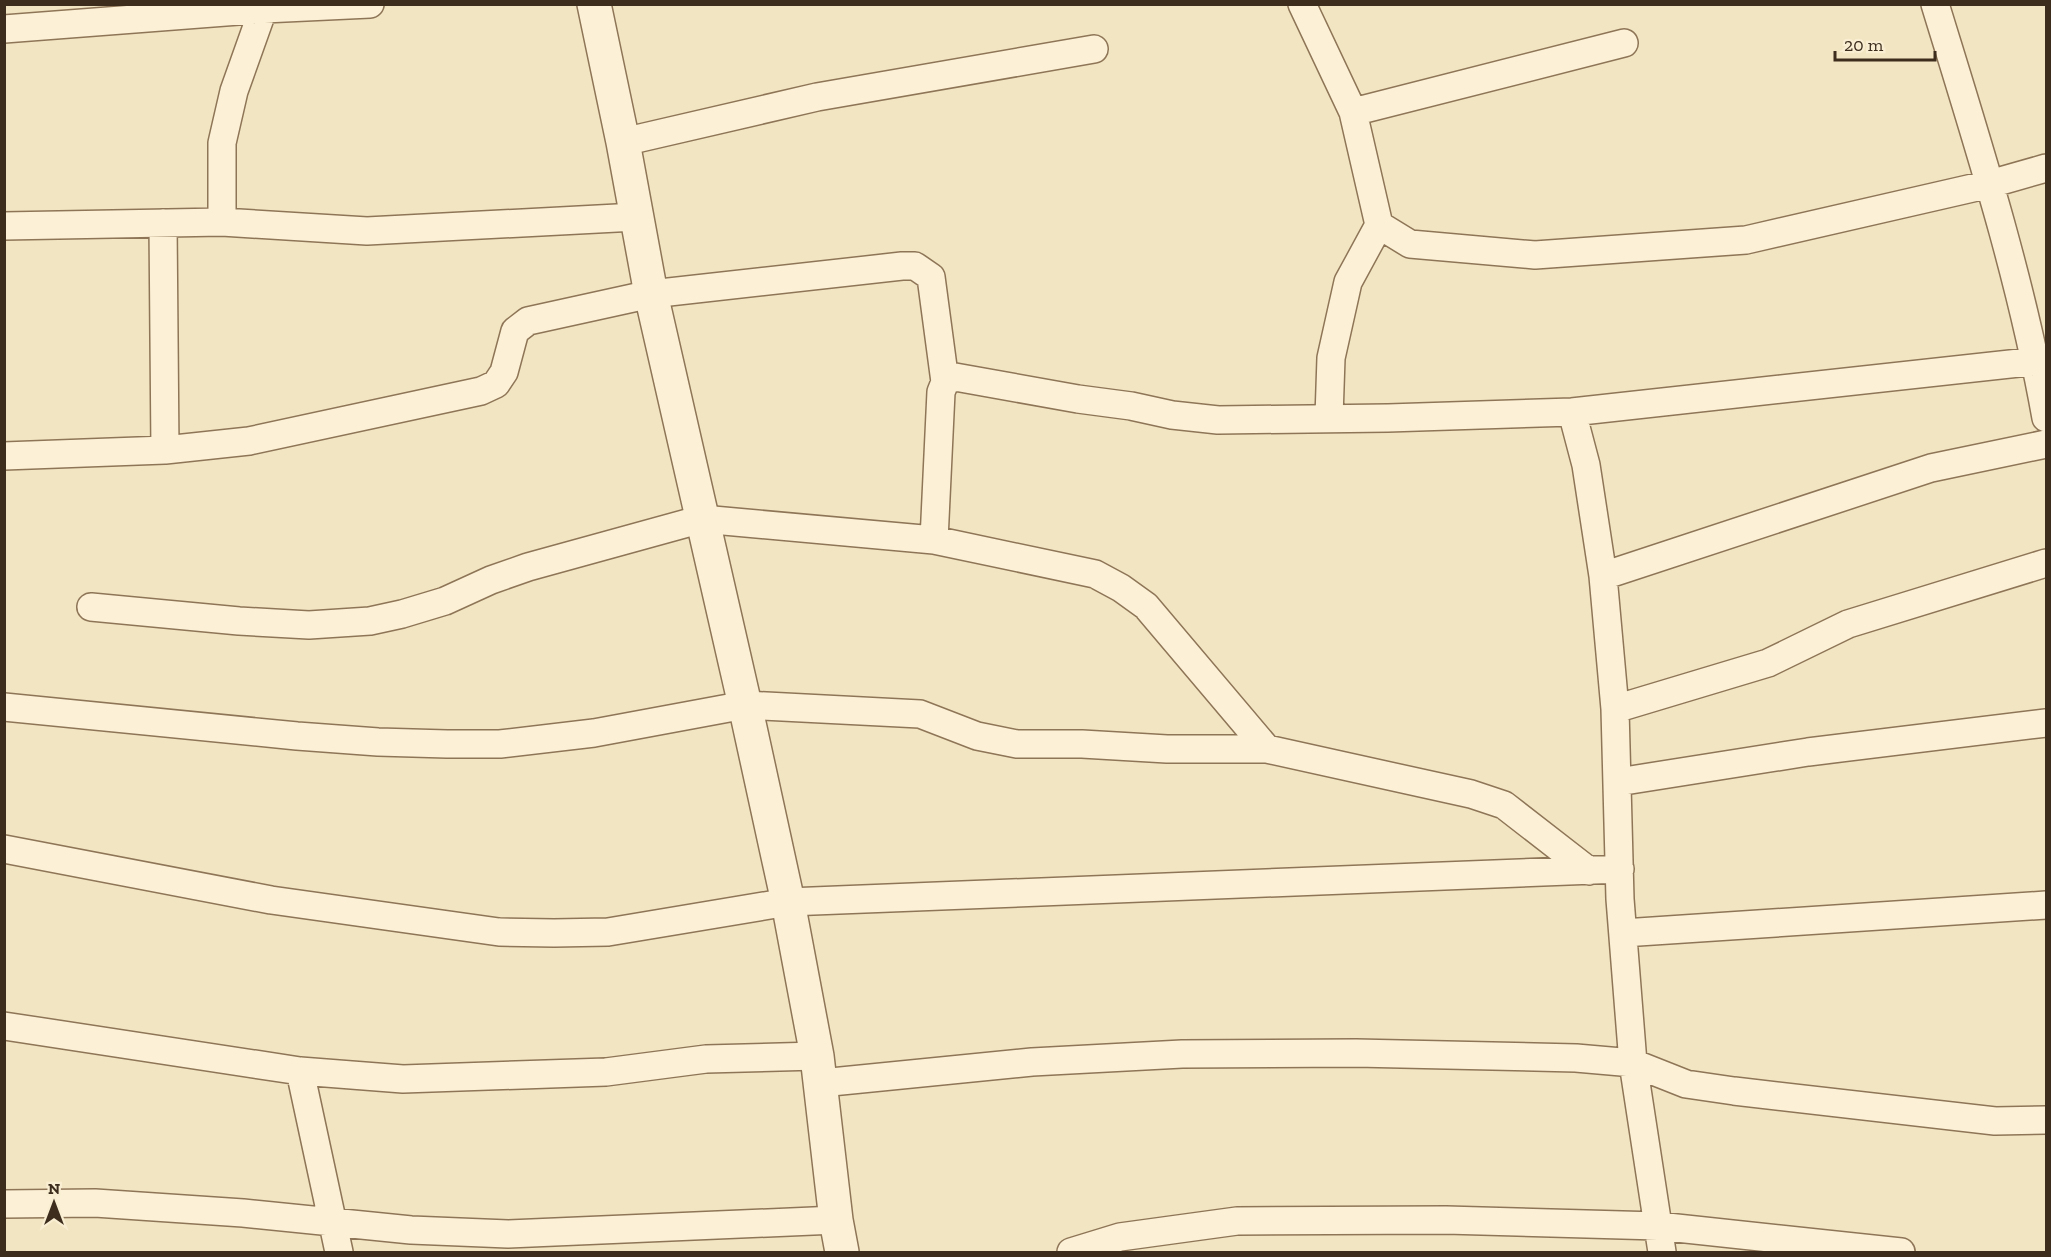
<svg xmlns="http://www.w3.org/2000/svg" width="2051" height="1257" font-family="'Zilla Slab',serif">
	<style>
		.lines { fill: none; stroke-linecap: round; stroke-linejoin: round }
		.minor-casing { stroke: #8e7557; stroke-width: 30 }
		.tertiary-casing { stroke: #8e7557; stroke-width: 36 }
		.minor { stroke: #fcf1d6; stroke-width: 27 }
		.tertiary { stroke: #fcf1d6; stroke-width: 33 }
	</style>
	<rect width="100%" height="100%" fill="#f2e5c2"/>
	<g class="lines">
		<defs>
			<path id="minor" d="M1302 4 1353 112 1379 225 1410 244 1535 255 1746 240 1990 184 2046 168
				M1935 4C1977 141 2021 277 2046 418
				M4 29 264 9 370 4
				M1353 112 1624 43
				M623 142 817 97 1094 49
				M222 222V143L234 91 265 4
				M163 223 165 450
				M4 226 222 222 367 231 636 217
				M945 382 955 377 1078 399 1131 406 1172 415 1218 420 1388 418 1572 412 2046 360
				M1572 412 1586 465 1603 576 1615 709 1620 899 1633 1063 1662 1252
				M1329 417 1331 358 1348 282 1379 225
				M4 456 165 450 249 441 481 391 496 384 504 372 515 331 528 321 651 294 902 266H915L931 277 945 382 941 392 934 540
				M1603 576 1931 468 2046 444
				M91 607 239 621 309 625 370 621 402 614 445 601 491 580 528 567 702 519 934 540 1095 574 1121 588 1146 606 1267 749
				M4 707 297 736 378 742 447 744H500L594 733 745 705 920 714 977 736 1017 744H1082L1167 749H1267L1471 794 1504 805 1589 871
				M1615 709 1768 663 1848 624 2046 563
				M1618 782 1808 752 2046 723
				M4 849 271 900 499 932 554 933 608 932 788 902 1620 869
				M1623 933 2046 905
				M4 1026 300 1071 403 1079 606 1072 706 1059 817 1056
				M300 1071 339 1252
				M821 1083 1032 1062 1182 1054 1356 1053 1576 1058 1633 1063 1686 1084 1734 1091 1995 1121 2046 1120
				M4 1204 95 1203 243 1213 411 1230 508 1234 836 1220
				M1071 1252 1120 1237 1237 1221 1446 1220 1658 1226 1901 1252"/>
			<path id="tertiary" d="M594 4 623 142 651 294 745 705 788 902 817 1056 836 1220 842 1252"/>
		</defs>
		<use href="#minor" class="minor-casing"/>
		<use href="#tertiary" class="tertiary-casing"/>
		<use href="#minor" class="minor"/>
		<use href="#tertiary" class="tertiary"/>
	</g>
	<rect width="2051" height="1257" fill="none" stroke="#3c2d1d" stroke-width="12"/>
	<g transform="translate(54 1203)" stroke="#f9eed2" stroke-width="4.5" paint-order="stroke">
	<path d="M0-4.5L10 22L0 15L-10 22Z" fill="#3c2d1d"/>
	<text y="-9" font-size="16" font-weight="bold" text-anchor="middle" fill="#3c2d1d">N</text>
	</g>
	<path d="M1835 51v9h100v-9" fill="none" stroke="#3c2d1d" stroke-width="3"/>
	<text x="1844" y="51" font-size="18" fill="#3c2d1d" stroke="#f9eed2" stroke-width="4.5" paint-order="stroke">20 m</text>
</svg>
